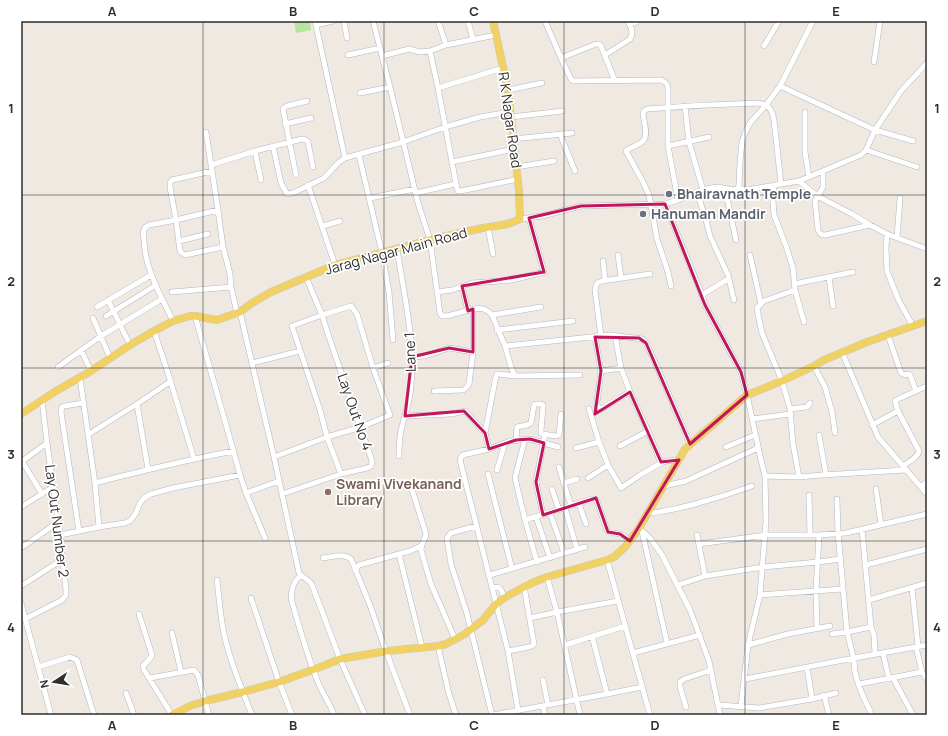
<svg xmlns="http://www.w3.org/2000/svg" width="948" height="736" font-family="Manrope,sans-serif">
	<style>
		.park { fill: #b6e59e }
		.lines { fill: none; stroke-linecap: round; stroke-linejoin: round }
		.minor-casing { stroke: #b4b7c1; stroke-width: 6 }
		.major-casing { stroke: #c9c9c9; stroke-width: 8 }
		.minor { stroke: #fff; stroke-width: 5 }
		.major { stroke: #f2d163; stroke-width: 7 }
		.marked { fill: none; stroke: #c2185b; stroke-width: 3; stroke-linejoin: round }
		.grid { fill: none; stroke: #2e2e2e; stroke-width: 1; stroke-opacity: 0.55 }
		.worship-dot { fill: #6b7280; stroke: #fff; stroke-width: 1.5 }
		.education-dot { fill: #8d6e63; stroke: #fff; stroke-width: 1.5 }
		.labels { text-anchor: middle; stroke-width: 3.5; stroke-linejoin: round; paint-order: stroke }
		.street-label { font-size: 14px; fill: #2e2e2e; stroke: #fff }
		.worship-label { font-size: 14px; font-weight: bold; fill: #5b616d; stroke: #fff; text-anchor: start }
		.education-label { font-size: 14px; font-weight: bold; fill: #785e54; stroke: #fff; text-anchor: start }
		.neatline { fill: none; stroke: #2e2e2e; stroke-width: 1.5 }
		.grid-label { font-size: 13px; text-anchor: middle; font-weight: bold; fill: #2e2e2e }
	</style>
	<rect width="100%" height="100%" fill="#efe9e1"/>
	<path class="park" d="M294 21H310L311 30 296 33Z"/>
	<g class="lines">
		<defs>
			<path id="minor" d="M315 21 345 158 403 142 445 127 480 117 510 112
				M344 21 347 38
				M373 21 390 87 418 203 430 240 440 313 442 316H446C452 315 458 313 465 311 476 309 483 305 492 315L505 346 610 335 643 339 646 343 654 360 690 444
				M438 21 446 45
				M468 21 473 39
				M545 21 561 58 571 79 573 81 661 80C665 82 667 83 668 87V146L678 200
				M629 24 639 21
				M316 25 333 21
				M496 35 446 45 430 51 438 88 457 189 458 191H461L518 179
				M764 46 779 21
				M348 55 380 48
				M605 55 630 39C634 33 631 27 628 21
				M382 56 409 49 420 52 430 51
				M561 58 596 44H599L601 46 615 81
				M874 62 880 21
				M780 86 875 130 913 141
				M438 88 503 68
				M508 90 542 83
				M360 93 390 87
				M685 106 689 142 703 190
				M805 112V152L809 177
				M511 117 562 111
				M285 124 311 118
				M206 132 218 210
				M560 134 575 171
				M513 139 572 133
				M273 146 281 183 287 194 293 193 324 178 338 163 345 158
				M668 146 709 137
				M866 150 917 167
				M255 151 261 180
				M359 155 382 253 389 292 393 340
				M452 162 514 149
				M211 165 255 151 302 139 306 140 308 142 313 167
				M516 167 554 161
				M212 171 172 180 170 183V187L176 220 180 251 182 253 185 255 223 247
				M823 172V187L815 201 818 230C820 234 821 235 825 235L870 225
				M296 175 283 109 285 107 287 106 307 101
				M799 181 817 196 852 214 870 225 887 234 927 249
				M308 185 335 265
				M774 185 773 201 774 215 786 246 793 268 795 290 804 322
				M738 188 742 189H752L799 181 861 155 866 150 875 130 901 91 927 63
				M725 189 736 240
				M697 192 706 220 710 236 728 275 734 300
				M416 193 455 184
				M370 198 415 189
				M665 204 702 295 705 305 741 372 747 395 761 460 765 476
				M520 219 542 216 581 206 665 204 678 200 703 190 711 188 718 187 734 190 738 188 739 185 740 162 742 142 745 133 750 123 766 105 780 86 813 21
				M323 226 340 221
				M488 227 493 254
				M887 234 886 247 887 271 899 301 913 326
				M897 238 900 198
				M179 241 208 234
				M397 249C404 294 415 340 411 386 410 402 404 416 401 431 399 439 399 447 399 456
				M618 255 621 278
				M750 255 761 304
				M603 261 605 280
				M829 277 833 306
				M794 284 853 272
				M462 286 468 311
				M671 286 668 272 657 239 649 195 643 182 626 151 627 150C632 147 641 144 644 140 648 135 644 120 643 114L644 111 647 109C684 106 721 104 758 103 769 105 772 109 774 120L781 184
				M795 290 764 301 757 308 759 319 762 333 782 381 790 409 793 444 799 477
				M172 292 231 287
				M437 292 452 290 472 283 512 280 544 272 529 218
				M702 295 728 279
				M108 300 130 345
				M97 307 151 275
				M240 312 274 457 299 573C303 578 309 579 312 585L340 659 365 715
				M492 315 541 307
				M106 316 156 285
				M195 316 225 421 240 475 246 493 265 538
				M93 318 110 358
				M173 321C161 296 145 270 144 240 143 233 142 228 149 225L176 220 218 210 223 247 230 274 231 287 237 313
				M497 330 573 321
				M154 331 168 373 194 459
				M615 335 621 368 630 392 648 431 661 463
				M888 335 901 373 905 375 909 374 910 375 916 391
				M601 336 595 290 597 283 602 281 650 274
				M595 337 601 371 597 402V406L601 409 603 408 630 392
				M505 346 511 367 515 376 580 375
				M81 350 91 371
				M842 352 878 437 927 494
				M412 357 425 356 449 348 473 352
				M252 363 300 351
				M814 366 825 387 832 412 835 433
				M58 367 101 336 162 299
				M373 368 388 363
				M601 371 621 368
				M80 378 95 483 99 527
				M434 391 463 390 466 388 469 384 473 352V309
				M137 404 148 469
				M589 409 599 442 608 465 620 486 621 488 640 475 661 463 667 461 679 460
				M790 409 807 407 810 403
				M405 416 451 414 465 411 485 433 489 449
				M752 419 790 414
				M872 425 898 411
				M485 433 496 376 497 374H499L515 376
				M89 434 137 404 171 381
				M819 435 826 475
				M525 439 515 478 525 520 537 562
				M516 440 517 427 527 425 531 423 534 405 535 404H541L543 405V407L541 430V433L543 434 556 436 559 435 561 414
				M620 446 648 431
				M726 447 755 435
				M576 448 599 442
				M274 457 327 437 361 427 390 415 373 368 357 314 351 306 322 315 306 277
				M22 461 42 494
				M21 462 47 443
				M903 466C908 462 918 458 919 451L898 411 895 401 896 400 927 386
				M559 467 571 506
				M497 470 505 443
				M488 474 512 569
				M588 478 608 465
				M95 483C141 471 187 460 234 451
				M410 483 426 534C425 540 421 544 421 550L431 584 455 639
				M564 483 577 479
				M664 486 686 481 758 448
				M921 487 927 482
				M552 489 559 510
				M876 489 881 525
				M246 493 279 481
				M282 494 341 474 367 468 371 466 372 461C356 412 337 364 322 315L292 326 320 410 327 437 341 474
				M809 495 810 534
				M837 499 838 533 847 632C849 640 851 648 853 656 855 661 854 666 855 672 858 687 865 701 872 715
				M579 504 586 524
				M21 507 53 487
				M565 508 577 549
				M550 513 564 553
				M649 513C664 512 680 508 695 504 714 499 733 493 752 486
				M543 515 536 482 545 434
				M536 517 550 558
				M525 520 592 499H595L597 501 607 530C611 535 617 532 622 535 625 536 628 539 630 541
				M476 526 451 533 447 538 451 564 467 614 492 715
				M639 528 650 538 662 555 690 610 709 661 720 715
				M79 531 61 412 62 407 64 406 84 403
				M642 531 667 643
				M60 535 99 527 125 523 131 520 136 513 140 503 144 498 151 494 173 488 240 475
				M699 544 766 535H819L846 533 927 514
				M21 548 58 522
				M399 554 422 647
				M323 558C332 557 343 553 351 559L370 605 384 646 410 715
				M607 560 650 715
				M866 565 927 549
				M355 570 359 565 410 551 421 546
				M490 575 585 547
				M301 576C293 580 290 594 292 602 300 629 307 656 318 682 322 693 330 703 334 715
				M705 576 763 567 818 562 841 559
				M547 577 557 612 618 601
				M217 580C219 596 220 613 223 629 229 659 241 687 252 715
				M678 585 705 576 697 535
				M21 586 63 559
				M493 588C501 585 502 591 504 598
				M912 588 918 646
				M760 595 843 589
				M251 598 279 682 292 715
				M869 600 927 583
				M21 603 51 715
				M139 614 152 655C150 660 146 662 143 666L144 670 172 715
				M530 618 557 612 580 715
				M25 619 62 600 66 595V590L60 535 47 443 42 400
				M871 627 874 635 875 654
				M817 628 816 591 819 535
				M172 633 181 672
				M832 634 847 632 871 627 862 529
				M592 636 607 694
				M565 645 625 626
				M748 645 788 634 830 626
				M438 646 449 694 456 715
				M916 647 922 672 927 679
				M508 651 529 647 532 646 534 644 524 586
				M633 653 700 635
				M883 653 889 679
				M38 667 70 657 77 660 94 715
				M807 667 812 699
				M150 678 194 670 198 675 209 715
				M893 678 913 715
				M745 679 854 658 927 645
				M543 680 548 705
				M859 684 922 672
				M126 693 134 715
				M824 695 829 715
				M719 705 759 708 812 699 836 693
				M543 706 545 715
				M741 706 748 645 760 595 766 521 765 476 799 477 822 475 905 470
				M686 707 680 687V682L684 679 711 670
				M518 710 508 651 460 460 461 457 463 455 489 449 510 441 530 439 558 447
				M493 715 607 694 642 687"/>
			<path id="major" d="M21 414 56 391 91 371 130 345 154 331 173 321 190 316H195L217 320 240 312 252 303 271 292 335 265 437 238 483 228 508 224 520 219 519 191 508 90 493 21
				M172 715 190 706 205 701 243 692 279 682 323 666 340 659 387 651 438 646 446 644 465 634 483 620 496 604 504 598 522 588 534 582 547 577 607 560 614 557 626 546 639 528 685 449 747 395 782 381 814 366 824 360 867 342 927 321"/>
		</defs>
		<use href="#minor" class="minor-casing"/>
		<use href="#major" class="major-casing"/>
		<use href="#minor" class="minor"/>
		<use href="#major" class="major"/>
	</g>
	<path class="marked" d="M665 204 705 305 741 372 747 395 690 444 646 343 639 338 595 337 601 371 595 414 630 392 661 462 679 460 630 541 620 534 608 532 596 498 543 515 536 482 544 443 530 439 516 440 489 449 485 433 464 411 405 416 412 357 449 348 473 352V309L468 311 462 286 544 272 529 218 581 206Z"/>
	<path class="grid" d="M203 21V715M384 21V715M564 21V715M745 21V715M21 195H927M21 368H927M21 541H927"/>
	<g class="worship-dot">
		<circle cx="669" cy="194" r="4"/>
		<circle cx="643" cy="214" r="4"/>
	</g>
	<circle class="education-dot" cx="328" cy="492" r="4"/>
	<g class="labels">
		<g class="street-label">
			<text transform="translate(510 120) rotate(82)" y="5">R K Nagar Road</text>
			<text transform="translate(396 251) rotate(-15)" y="5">Jarag Nagar Main Road</text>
			<text transform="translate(410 352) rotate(-92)" y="5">Lane 1</text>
			<text transform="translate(355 412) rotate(71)" y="5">Lay Out No 4</text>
			<text transform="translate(57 521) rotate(83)" y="5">Lay Out Number 2</text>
		</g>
		<g class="worship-label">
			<text x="677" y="199">Bhairavnath Temple</text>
			<text x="651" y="219">Hanuman Mandir</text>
		</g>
		<g class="education-label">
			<text x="336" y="489">Swami Vivekanand<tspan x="336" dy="16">Library</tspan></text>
		</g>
	</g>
	<rect width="948" height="736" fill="none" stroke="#ffffff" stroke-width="44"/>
	<g transform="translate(54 682) rotate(258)" stroke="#ffffff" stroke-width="3" paint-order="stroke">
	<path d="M0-3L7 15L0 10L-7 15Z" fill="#2e2e2e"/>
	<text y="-6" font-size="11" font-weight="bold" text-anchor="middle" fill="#2e2e2e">N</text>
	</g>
	<rect x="22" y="22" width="904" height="692" class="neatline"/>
	<g class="grid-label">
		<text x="112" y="16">A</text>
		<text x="293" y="16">B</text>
		<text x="474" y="16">C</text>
		<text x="655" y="16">D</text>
		<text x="836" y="16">E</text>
		<text x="11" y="113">1</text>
		<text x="937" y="113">1</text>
		<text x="11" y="286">2</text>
		<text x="937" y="286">2</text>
		<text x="11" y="459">3</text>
		<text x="937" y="459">3</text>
		<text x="11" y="632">4</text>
		<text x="937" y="632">4</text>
		<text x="112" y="730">A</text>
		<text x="293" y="730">B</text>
		<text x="474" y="730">C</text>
		<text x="655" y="730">D</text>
		<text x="836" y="730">E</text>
	</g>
</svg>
